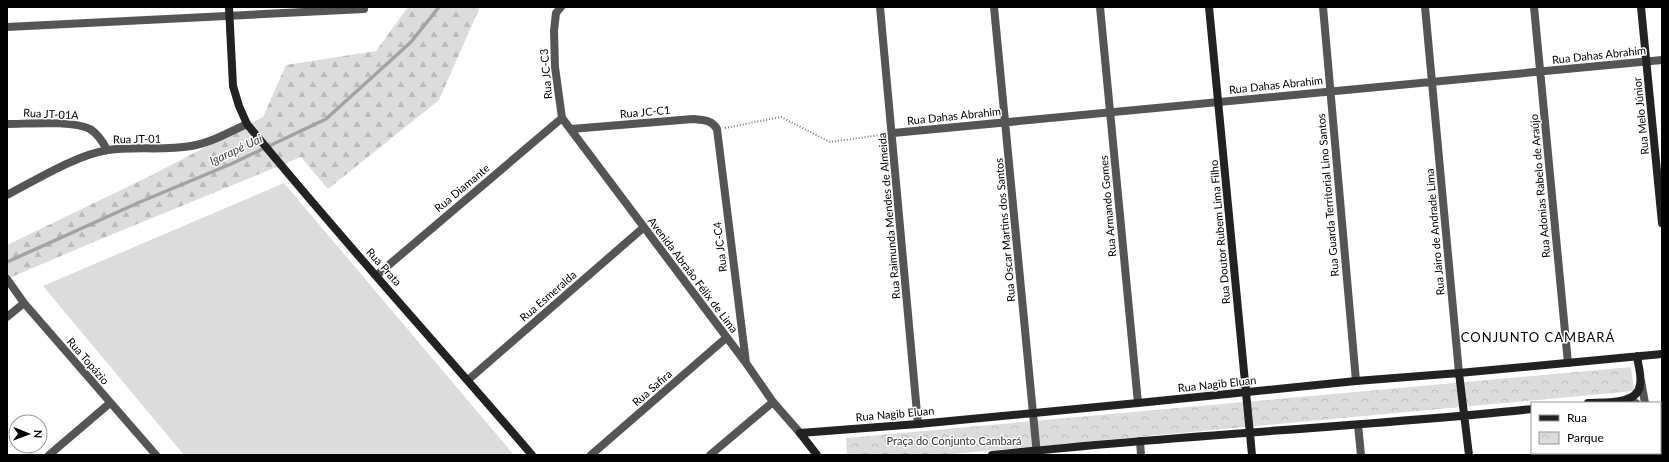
<svg xmlns="http://www.w3.org/2000/svg" width="1669" height="462" font-family="Lato,sans-serif">
	<style>
		.forest { fill: url(#forest-firs) }
		.park { fill: url(#park-crowns) }
		.pitch { fill: #dcdcdc }
		.lines { fill: none; stroke-linecap: round; stroke-linejoin: round }
		.stream { stroke: #a3a3a3; stroke-width: 3.5 }
		.path { stroke: #777; stroke-width: 2; stroke-dasharray: 1 2; stroke-linecap: butt }
		.street { stroke: #555; stroke-width: 8 }
		.secondary { stroke: #222; stroke-width: 8 }
		.labels { text-anchor: middle; stroke-width: 3; stroke-linejoin: round; paint-order: stroke }
		.street-label { font-size: 11px; fill: #000; stroke: #fff }
		.park-label { font-size: 11px; fill: #333; stroke: #fff }
		.water-label { font-size: 12px; font-style: italic; fill: #444; stroke: #fff }
		.quarter-label { font-size: 13px; letter-spacing: 1px; fill: #000; stroke: #fff }
	</style>
	<defs>
		<pattern id="forest-firs" width="22" height="20" patternUnits="userSpaceOnUse"><rect width="22" height="20" fill="#dcdcdc"/><path d="M5 1l3.5 6h-7zM16 11l3.5 6h-7z" fill="#bbb"/></pattern>
		<pattern id="park-crowns" width="20" height="18" patternUnits="userSpaceOnUse"><rect width="20" height="18" fill="#dcdcdc"/><path d="M2 6a3 3 0 1 1 6 0M12 15a3 3 0 1 1 6 0" fill="none" stroke="#bbb"/></pattern>
	</defs>
	<rect width="100%" height="100%" fill="#fff"/>
	<path class="forest" d="M408 7H480L439 100 328 189 301 157 96 241 7 279V245L150 176 263 117 286 65 376 51Z"/>
	<path class="park" d="M1631 367 1634 391 942 455H847L846 438Z"/>
	<path class="pitch" d="M284 183 514 455H184L43 286Z"/>
	<g class="lines">
		<path class="stream" d="M7 262 140 202 231 164 326 119 411 42 439 7"/>
		<path class="path" d="M725 128 781 117 830 142 881 135"/>
		<path class="street" d="M561 7 556 13 554 31 555 67 562 118 746 363 773 402 800 433
			M880 7 918 424
			M994 7 1037 455
			M1100 7 1138 403
			M1323 7 1356 381
			M1425 7 1459 373
			M1534 7 1568 363
			M7 27 364 9
			M7 124C28 124 72 120 90 129 98 134 103 142 107 150
			M571 129 693 119C703 120 712 120 717 129L746 363
			M893 133 1662 60
			M7 195C36 180 76 155 108 150 135 146 163 151 191 146 211 143 229 132 247 124
			M377 275 562 118
			M7 279 24 303 156 455
			M7 317 24 303
			M468 380 643 228
			M1641 381 1645 403
			M1626 400 1636 403
			M1358 425 1361 455
			M1140 441 1141 455
			M1578 453V455
			M1654 453V455
			M49 455 110 403
			M591 455 726 338
			M710 455 773 402"/>
		<path class="secondary" d="M229 7 233 86 239 106 247 124C339 237 437 344 532 455
			M1209 7 1252 455
			M1641 7 1662 223
			M1459 373 1469 455
			M1588 403C1604 402 1638 405 1640 385 1642 376 1638 365 1637 356
			M800 433 918 424 1138 403 1356 381 1459 373 1662 354
			M800 433 817 455
			M992 455C1172 435 1352 428 1532 409"/>
	</g>
	<g class="labels">
		<g class="street-label">
			<text transform="translate(1599 55) rotate(-6)" y="4">Rua Dahas Abrahim</text>
			<text transform="translate(546 74) rotate(-95)" y="4">Rua JC-C3</text>
			<text transform="translate(1276 85) rotate(-6)" y="4">Rua Dahas Abrahim</text>
			<text transform="translate(645 112) rotate(-5)" y="4">Rua JC-C1</text>
			<text transform="translate(51 114) rotate(3)" y="4">Rua JT-01A</text>
			<text transform="translate(954 116) rotate(-6)" y="4">Rua Dahas Abrahim</text>
			<text transform="translate(1641 116) rotate(-96)" y="4">Rua Melo Júnior</text>
			<text transform="translate(137 139) rotate(-1)" y="4">Rua JT-01</text>
			<text transform="translate(1540 186) rotate(-95)" y="4">Rua Adonias Rabelo de Araújo</text>
			<text transform="translate(462 188) rotate(-40)" y="4">Rua Diamante</text>
			<text transform="translate(1328 195) rotate(-95)" y="4">Rua Guarda Territorial Lino Santos</text>
			<text transform="translate(1108 206) rotate(-95)" y="4">Rua Armando Gomes</text>
			<text transform="translate(889 216) rotate(-95)" y="4">Rua Raimunda Mendes de Almeida</text>
			<text transform="translate(1005 230) rotate(-95)" y="4">Rua Oscar Martins dos Santos</text>
			<text transform="translate(1220 232) rotate(-95)" y="4">Rua Doutor Rubem Lima Filho</text>
			<text transform="translate(1435 232) rotate(-95)" y="4">Rua Jairo de Andrade Lima</text>
			<text transform="translate(720 247) rotate(-97)" y="4">Rua JC-C4</text>
			<text transform="translate(384 267) rotate(48)" y="4">Rua Prata</text>
			<text transform="translate(693 275) rotate(53)" y="4">Avenida Abraão Félix de Lima</text>
			<text transform="translate(548 296) rotate(-41)" y="4">Rua Esmeralda</text>
			<text transform="translate(88 361) rotate(49)" y="4">Rua Topázio</text>
			<text transform="translate(1217 384) rotate(-6)" y="4">Rua Nagib Eluan</text>
			<text transform="translate(652 388) rotate(-41)" y="4">Rua Safira</text>
			<text transform="translate(895 414) rotate(-5)" y="4">Rua Nagib Eluan</text>
		</g>
		<g class="park-label">
			<text x="954" y="445">Praça do Conjunto Cambará</text>
		</g>
		<g class="water-label">
			<text transform="translate(236 150) rotate(-25)" y="4">Igarapé Uai</text>
		</g>
		<g class="quarter-label">
			<text x="1538" y="342">CONJUNTO CAMBARÁ</text>
		</g>
	</g>
	<rect width="1669" height="462" fill="none" stroke="#000000" stroke-width="16"/>
	<rect x="1531" y="402" width="130" height="52" fill="#ffffff" stroke="#999999"/>
	<rect x="1539" y="415" width="20" height="6" fill="#222222" stroke="#999999"/>
	<text x="1567" y="422" font-size="12" fill="#000000">Rua</text>
	<rect x="1539" y="432" width="20" height="12" fill="url(#park-crowns)" stroke="#999999"/>
	<text x="1567" y="442" font-size="12" fill="#000000">Parque</text>
	<g transform="translate(28 434) rotate(91)"><circle r="19" fill="#ffffff" stroke="#999999"/>
	<path d="M0-3L7 15L0 10L-7 15Z" fill="#000000"/>
	<text y="-6" font-size="11" font-weight="bold" text-anchor="middle" fill="#000000">N</text>
	</g>
</svg>
